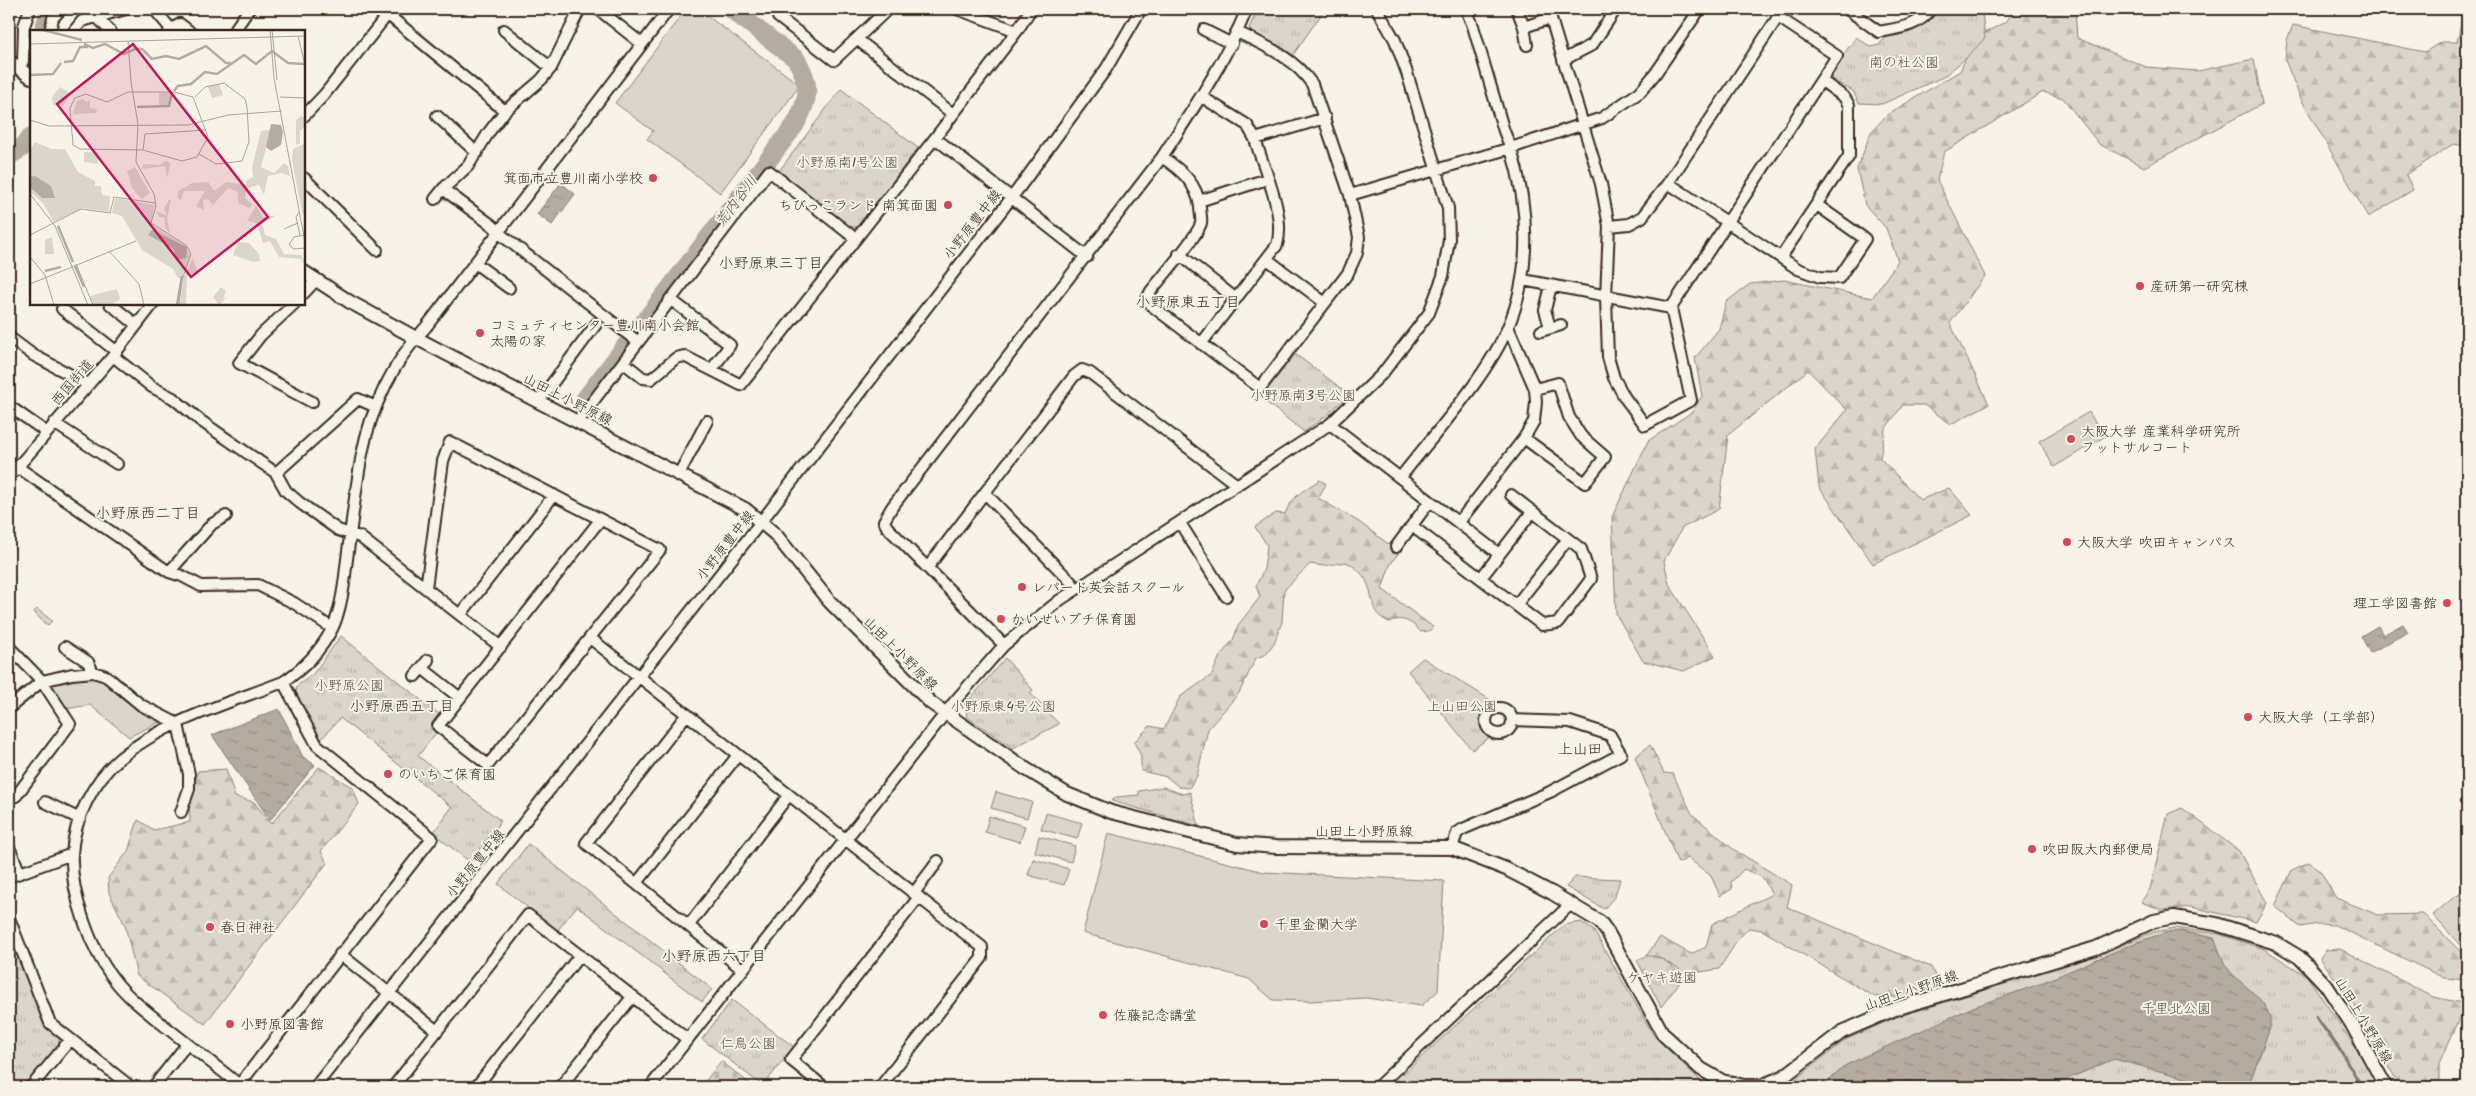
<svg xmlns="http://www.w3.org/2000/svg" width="2476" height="1096" font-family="Kalam,'Klee One',sans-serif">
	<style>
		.green { fill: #dbd6cb; stroke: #8b8074 }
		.forest { fill: url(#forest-firs); stroke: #8b8074 }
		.cemetery { fill: url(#cemetery-stones); stroke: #8b8074 }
		.park { fill: url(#park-tufts); stroke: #8b8074 }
		.water { fill: url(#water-ripples); stroke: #84786c }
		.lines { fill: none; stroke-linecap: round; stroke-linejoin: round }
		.stream { stroke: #84786c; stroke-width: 3 }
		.river { stroke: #b4aca0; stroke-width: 19 }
		.minor-casing { stroke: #3b2a1e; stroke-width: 14 }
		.major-casing { stroke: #3b2a1e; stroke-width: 16 }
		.minor { stroke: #f7f3e8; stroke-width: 10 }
		.major { stroke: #f7f3e8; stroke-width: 12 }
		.poi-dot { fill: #d1495b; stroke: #f7f3e8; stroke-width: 2 }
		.labels { text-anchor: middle; stroke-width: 4; stroke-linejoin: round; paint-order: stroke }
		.park-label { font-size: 14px; fill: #5b4c41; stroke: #f7f3e8 }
		.poi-label { font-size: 14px; fill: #3b2a1e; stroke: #f7f3e8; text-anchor: start }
		.street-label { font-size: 14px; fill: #3b2a1e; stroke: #f7f3e8 }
		.water-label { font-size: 15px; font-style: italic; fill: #5f5145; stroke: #f7f3e8 }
		.neighbourhood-label { font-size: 15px; fill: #3b2a1e; stroke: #f7f3e8 }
		.inset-river { fill: none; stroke: #b4aca0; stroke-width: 2.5 }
		.inset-road { fill: none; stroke: #aca397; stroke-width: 1 }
		.view { fill: #c2185b; fill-opacity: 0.15; stroke: #c2185b; stroke-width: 2.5 }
		.inset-edge { fill: none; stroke: #3b2a1e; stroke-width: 2.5 }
	</style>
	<defs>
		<pattern id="forest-firs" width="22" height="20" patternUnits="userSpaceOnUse" patternTransform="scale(1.25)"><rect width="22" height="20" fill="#dbd6cb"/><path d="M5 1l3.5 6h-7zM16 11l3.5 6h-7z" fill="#bdb8ae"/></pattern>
		<pattern id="cemetery-stones" width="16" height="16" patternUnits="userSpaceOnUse" patternTransform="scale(1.25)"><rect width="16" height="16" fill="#dbd6cb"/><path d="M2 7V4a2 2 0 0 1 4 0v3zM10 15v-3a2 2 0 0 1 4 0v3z" fill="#bdb8ae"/></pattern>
		<pattern id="park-tufts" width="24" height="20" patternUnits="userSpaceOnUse" patternTransform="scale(1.25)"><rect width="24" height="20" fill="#dbd6cb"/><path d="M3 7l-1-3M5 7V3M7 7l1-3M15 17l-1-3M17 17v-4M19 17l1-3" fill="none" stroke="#bdb8ae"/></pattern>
		<pattern id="water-ripples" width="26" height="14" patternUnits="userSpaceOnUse" patternTransform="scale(1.25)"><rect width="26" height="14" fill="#b4aca0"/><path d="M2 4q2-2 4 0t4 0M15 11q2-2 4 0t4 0" fill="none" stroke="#948c82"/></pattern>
	</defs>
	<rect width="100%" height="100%" fill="#f7f3e8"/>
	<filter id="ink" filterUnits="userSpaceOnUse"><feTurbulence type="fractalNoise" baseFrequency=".02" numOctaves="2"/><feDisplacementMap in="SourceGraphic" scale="10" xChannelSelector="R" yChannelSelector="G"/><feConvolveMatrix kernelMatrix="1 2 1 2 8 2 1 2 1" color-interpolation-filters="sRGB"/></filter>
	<g filter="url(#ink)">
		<path class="green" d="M686 9H698L800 85 720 193 647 139 653 131 615 103Z
			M2089 412 2104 437 2054 467 2039 441Z
			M91 677 102 681 141 712 161 721 129 737 90 705 65 709 50 688 51 684Z
			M996 792 1032 802 1027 818 991 808Z
			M1046 813 1082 823 1077 839 1041 829Z
			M989 816 1025 826 1020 842 985 832Z
			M1108 833 1264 872 1444 881 1438 991 1421 1006 1366 998 1310 1001 1273 1000 1249 979 1083 933Z
			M1039 836 1075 846 1071 862 1035 852Z
			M1033 859 1069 869 1064 885 1028 875Z
			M2467 890V953L2433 915 2453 898Z"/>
		<path class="forest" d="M2014 9H2075L2077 38 2146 67 2198 71 2254 59 2262 104 2144 167 2099 144 2063 98 2043 92 1944 152 1937 180 1985 276 1950 323 1989 404 1951 424 1924 405H1903L1885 429 1880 458 1920 500 1949 488 1972 515 1873 564 1819 487 1815 449 1847 410 1808 370 1728 435 1719 509 1682 528 1664 561 1669 584 1715 656 1684 671 1643 661 1616 614 1612 517 1648 441 1692 412 1702 396 1695 358 1719 329 1726 302 1750 284 1784 280 1872 298 1898 261 1886 228 1865 205 1857 169 1871 132 1888 114 1960 71 1975 38 2007 21Z
			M2464 9H2467V146L2453 144 2406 175 2413 190 2368 217 2300 97 2285 60 2287 40 2293 25 2425 52 2441 42H2457Z
			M1320 480 1326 484 1318 498 1359 522 1399 552 1390 565 1382 589 1433 627 1429 631 1421 632C1412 622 1402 616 1389 622 1369 613 1375 602 1368 585 1364 574 1356 567 1346 562L1324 566 1310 564 1284 590 1282 622 1274 643 1265 655 1256 658 1239 693 1208 729 1197 776 1189 788 1179 787 1167 777 1141 771V756L1134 742 1150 726 1164 729 1180 697 1212 675 1220 656 1233 640 1239 624 1260 597 1256 586 1264 569 1267 545 1255 527 1276 513 1285 514C1291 497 1305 489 1320 480Z
			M1650 745 1664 773 1673 774 1692 814 1733 849 1792 885 1787 907 1931 967 1937 980 1898 997H1875L1762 930 1749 928 1739 938 1719 969 1687 974 1660 958 1646 956 1660 937 1691 954 1706 947 1712 924 1772 894 1763 878 1744 869 1731 882 1732 889 1720 896 1711 876 1688 858 1678 863 1635 757Z
			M319 767 353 788 359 804 321 851 327 863 205 1024 137 976 125 925 109 893 108 878 128 851 138 820 154 830 190 822 189 805 198 771 226 769 235 797 254 802 271 824Z
			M2182 808 2239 851 2267 903 2256 922 2191 907 2163 910 2141 902 2150 889 2168 814Z
			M2309 862 2320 871 2336 898 2378 915 2423 914 2467 958V980L2444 978 2335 925 2318 924 2300 927 2275 906 2292 870Z
			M2340 949 2433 997 2467 1004 2439 1063V1087H2400L2361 1014 2320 958 2326 950Z"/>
		<path class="cemetery" d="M37 609 52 621 47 626 34 612Z
			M721 1061 754 1087H701Z"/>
		<path class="park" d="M1258 9H1325L1293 55 1252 33 1249 28Z
			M1936 9H1972L1982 12 1985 38 1966 58 1943 77 1882 104 1859 103 1853 91 1832 80 1831 72 1856 37 1871 47 1879 45C1892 29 1899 35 1917 28 1925 25 1931 16 1936 9Z
			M841 89 918 148 858 227H850L779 171Z
			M1295 354 1349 394 1327 415 1304 432 1261 398Z
			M341 636 440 715 430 728 436 733 418 756 501 821 470 862 433 833 452 807 340 718 319 742 296 692 297 686 313 674Z
			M1005 658 1033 690 1030 693 1059 724 1013 748 967 717 965 705Z
			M1423 658 1492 701C1481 710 1480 716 1481 729L1490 737 1472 750 1408 671Z
			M1163 787 1183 794 1190 792 1199 826 1112 801 1116 797 1139 795V791Z
			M528 844 712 989 702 1002 577 906 557 931 498 884Z
			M1575 877 1620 879 1615 896 1604 909 1566 887Z
			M1581 922 1594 931 1654 1036 1702 1082 1714 1087H1389L1564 925Z
			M2175 928 2219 934 2264 949 2307 976 2370 1069 2378 1087H1781L1788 1085 1847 1039 1897 1017 2083 960 2154 932Z
			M9 934 44 1025 59 1038V1044L25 1087H9Z
			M1646 956C1663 955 1672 966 1683 978L1661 1007 1637 960Z
			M732 1000 794 1047 763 1086 702 1039Z"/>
		<path class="water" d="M561 183 575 194 552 225 537 214Z
			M2403 624 2408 632 2370 653 2361 636 2378 626 2383 635Z
			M279 709 303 757 315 765 270 820 212 735Z
			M2181 931 2214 938C2219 948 2222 962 2229 970 2244 989 2273 1000 2270 1028L2248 1087H2197L2193 1080 2114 1059 2049 1087H1822L1846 1065 1973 1007 2037 985 2137 942 2168 932Z"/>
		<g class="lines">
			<path class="stream" d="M2316 1017 2342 1053 2362 1087"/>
			<path class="river" d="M43 31 51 9
				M9 156 22 148 31 137
				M585 399 795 125C809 100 812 85 796 59L731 9"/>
			<defs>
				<path id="minor" d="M154 9 171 29
					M598 9 642 44
					M786 9 778 17 834 60 888 9
					M957 9 1017 31
					M1517 9 1524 27 1527 45
					M1548 9 1601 184 1609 226 1606 297 1608 357 1614 378 1625 398 1645 425 1691 400 1671 308 1837 56 1778 17 1668 183 1642 217 1629 224 1609 226
					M1847 9 1879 32C1899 28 1918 27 1931 9
					M387 14 505 111
					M97 17 110 31
					M1524 27 1551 18
					M504 30 551 68
					M1204 30 1232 44
					M50 31 53 18 61 9
					M74 31 82 21 126 9
					M169 31 180 24 189 31
					M234 31 249 9
					M858 40 953 114
					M1563 60 1592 45 1616 9
					M19 69 23 61 24 26 30 9
					M1202 97 1247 125 1255 139 1325 118
					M304 116 324 95 392 9
					M437 116 477 153
					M935 138 1087 257
					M1162 157C1181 170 1197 183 1200 207 1200 212 1202 218 1201 223 1198 236 1161 278 1151 291L1147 299 1152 306 1260 388 1348 273 1357 253 1359 237 1350 195 1312 84C1293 57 1266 46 1237 32
					M304 178 377 250
					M1668 183 1798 269 1820 277 1839 278 1865 239 1817 205
					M443 189 493 226 504 237 638 342
					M1350 195 1511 148 1602 118 1640 92 1655 74 1700 9
					M435 199 443 189 468 166 489 132 505 111 541 80 551 68 580 9
					M1199 201 1267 179
					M1179 254 1236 299
					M1781 257 1849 156V105L1844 97 1822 81
					M1267 259 1325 303
					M475 263 509 288
					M1523 280 1671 308
					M304 293 316 280
					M670 299 730 345 712 369
					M110 304 137 325
					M294 304 261 335 239 363 312 402
					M62 309 116 351
					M1550 327 1545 310 1551 286
					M1541 331 1561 325
					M9 337 33 355 88 384
					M1201 344 1277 245C1286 215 1264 170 1255 139
					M113 356 152 387 173 398 201 421 276 473 286 491 300 503 338 530 360 537 501 647
					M623 362 643 378 651 379 676 358 684 356 741 385 935 138 1017 31 1031 9
					M539 401 597 323
					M9 406 46 432
					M578 421 769 171 856 239
					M54 423 117 464
					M1330 424 1499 554
					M1524 438 1585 483 1605 457 1581 436 1569 417 1558 383 1535 389
					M9 465 22 470 169 572 182 576 201 586 258 585 294 603 332 628
					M276 473 358 399 376 407
					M679 474 707 421
					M9 477 113 356 153 304
					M1400 478C1434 434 1487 377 1508 327 1532 271 1529 207 1511 149 1509 142 1505 135 1503 128 1493 94 1483 60 1473 26L1466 9
					M985 493 1072 583 1074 589
					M1459 522 1524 438 1534 421 1536 402 1535 389 1508 327
					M1180 523 1226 596
					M1412 526 1542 625 1558 623 1591 579 1581 549 1511 495
					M1396 547 1430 501
					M928 567 1074 376 1082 370 1090 373 1237 485
					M169 572 212 524 226 516
					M1481 578 1532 512
					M426 588 443 461 450 442 660 550 488 765 438 726 600 520
					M1516 605 1568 539
					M461 614 554 495
					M590 638 982 947V958L880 1087
					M1004 645 887 527 884 521 892 507 1162 157C1193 109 1225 62 1247 9
					M9 647 42 681 70 724 16 796 9 797
					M65 647 88 662 93 672
					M422 668 460 698
					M415 676 428 660
					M1486 721a13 13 0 1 1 26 0a13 13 0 1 1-26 0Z
					M9 708 42 681 72 674 93 672 106 676 141 705 178 724 189 774V789L181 812
					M687 714 586 843 742 969
					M45 802 80 819
					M9 847 20 873
					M1452 848 1457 833 1463 829 1550 792 1621 754 1610 735 1570 722 1514 720
					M9 877 72 854
					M637 883 738 755
					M914 893 938 861
					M9 918 50 1023 131 1087
					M689 925 789 795
					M340 954 437 1031
					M239 1085 432 838 317 745 283 682
					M31 1087 70 1040
					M153 1087 187 1044
					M242 1087C216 1066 189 1045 162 1024 145 1010 126 996 113 978 90 948 70 891 72 854 74 819 93 781 120 758 165 721 229 703 283 682 303 669 321 650 332 629 341 611 344 587 346 567 351 529 355 491 362 454 371 408 394 360 426 327L669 9
					M315 1087 750 536 1019 188 1106 69 1141 9
					M393 1087 528 915 687 1039
					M476 1087 580 955
					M560 1087 633 996
					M650 1087 955 701 1004 645 1060 600 1330 424 1382 374 1429 313 1443 276 1449 240 1448 208 1407 73 1395 40 1377 9
					M824 1087 791 1060 919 897
					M1377 1087 1571 904"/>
				<path id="major" d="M9 61 31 77
					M304 272 350 302 416 338 745 509 775 534 829 601 931 703 1026 769 1067 794 1111 812 1237 844 1276 847 1452 848 1506 869 1552 893 1600 922 1608 933 1663 1034 1701 1069 1722 1081 1744 1086H1761L1783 1077 1842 1032 1895 1009 2096 948 2154 921 2174 917 2216 924 2276 943 2299 957 2309 967 2326 985 2351 1023 2386 1087"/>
			</defs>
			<use href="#minor" class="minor-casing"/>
			<use href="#major" class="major-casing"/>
			<use href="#minor" class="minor"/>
			<use href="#major" class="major"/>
		</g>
	</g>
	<g class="poi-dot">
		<circle cx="653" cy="178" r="5"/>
		<circle cx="948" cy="205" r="5"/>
		<circle cx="2140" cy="286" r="5"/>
		<circle cx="480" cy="333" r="5"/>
		<circle cx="2071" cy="439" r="5"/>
		<circle cx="2067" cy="542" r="5"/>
		<circle cx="1022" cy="587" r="5"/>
		<circle cx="2447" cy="603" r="5"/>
		<circle cx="1001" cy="619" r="5"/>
		<circle cx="2248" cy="717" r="5"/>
		<circle cx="388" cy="774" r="5"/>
		<circle cx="2032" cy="849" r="5"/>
		<circle cx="1264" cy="924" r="5"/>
		<circle cx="210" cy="927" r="5"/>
		<circle cx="1103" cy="1015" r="5"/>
		<circle cx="230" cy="1024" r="5"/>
	</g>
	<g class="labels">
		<g class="park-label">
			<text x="1904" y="67">南の杜公園</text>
			<text x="847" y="167">小野原南1号公園</text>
			<text x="1303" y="400">小野原南3号公園</text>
			<text x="349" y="690">小野原公園</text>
			<text x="1003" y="711">小野原東4号公園</text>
			<text x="1462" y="711">上山田公園</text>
			<text x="1662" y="982">ケヤキ遊園</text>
			<text x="2176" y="1013">千里北公園</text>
			<text x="748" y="1048">仁鳥公園</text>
		</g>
		<g class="poi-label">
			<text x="643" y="183" text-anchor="end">箕面市立豊川南小学校</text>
			<text x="938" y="210" text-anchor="end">ちびっこランド 南箕面園</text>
			<text x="2150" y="291">産研第一研究棟</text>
			<text x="490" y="330">コミュティセンター豊川南小会館<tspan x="490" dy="16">太陽の家</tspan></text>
			<text x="2081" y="436">大阪大学 産業科学研究所<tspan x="2081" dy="16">フットサルコート</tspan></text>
			<text x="2077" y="547">大阪大学 吹田キャンパス</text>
			<text x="1032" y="592">レパード英会話スクール</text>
			<text x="2437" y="608" text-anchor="end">理工学図書館</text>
			<text x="1011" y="624">かいせいプチ保育園</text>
			<text x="2258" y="722">大阪大学（工学部）</text>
			<text x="398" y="779">のいちご保育園</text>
			<text x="2042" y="854">吹田阪大内郵便局</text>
			<text x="1274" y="929">千里金蘭大学</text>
			<text x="220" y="932">春日神社</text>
			<text x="1113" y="1020">佐藤記念講堂</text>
			<text x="240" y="1029">小野原図書館</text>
		</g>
		<g class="street-label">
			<text transform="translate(972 224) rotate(-52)" y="5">小野原豊中線</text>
			<text transform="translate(72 382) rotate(-49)" y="5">西国街道</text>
			<text transform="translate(568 399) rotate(27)" y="5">山田上小野原線</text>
			<text transform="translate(725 545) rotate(-52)" y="5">小野原豊中線</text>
			<text transform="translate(901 653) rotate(45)" y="5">山田上小野原線</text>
			<text x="1364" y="836">山田上小野原線</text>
			<text transform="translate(475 863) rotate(-51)" y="5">小野原豊中線</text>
			<text transform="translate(1911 990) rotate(-19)" y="5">山田上小野原線</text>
			<text transform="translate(2364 1020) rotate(59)" y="5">山田上小野原線</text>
		</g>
		<g class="water-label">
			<text transform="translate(736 201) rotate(-53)" y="5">荒内谷川</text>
		</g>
		<g class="neighbourhood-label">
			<text x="771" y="268">小野原東三丁目</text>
			<text x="1188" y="307">小野原東五丁目</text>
			<text x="148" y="518">小野原西二丁目</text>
			<text x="402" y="711">小野原西五丁目</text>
			<text x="1580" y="754">上山田</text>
			<text x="714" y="961">小野原西六丁目</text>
		</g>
	</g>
	<g transform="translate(30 30)">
		<rect width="275" height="275" fill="#f7f3e8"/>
		<path d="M129 63H140L141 75H129ZM275 113V185L272 183 262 130 263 119ZM105 137 120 163 112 169 102 158 97 141ZM22 207 24 224H15V210Z" fill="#dbd6cb"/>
		<path d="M53 69 56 72 60 70V78L67 79 66 83 43 84 47 71ZM241 100 231 137 244 143 254 133 258 136 260 146 252 143 238 146 234 165 229 155 216 159 215 168 222 175 219 178 208 173V162L198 158 183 175 178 169 173 170 174 180 166 176 175 161H154L151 170 148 168V161L162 153 178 152 184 161 196 152 217 155 216 151 223 147 222 137 231 101ZM135 131 141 133 137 148 135 136 112 139 113 134 130 135ZM139 170H141L137 189 140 203 136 199 134 187H129L126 181 137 186 134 178ZM226 176 234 188 247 185 232 194 235 205 246 209 254 224 271 225 275 235 271 229 249 227 240 211 233 213 227 193 217 191ZM208 212 219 213 229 224 230 231 223 232 203 225ZM163 228 167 241 157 246 156 275H150L153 248ZM191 257 196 261 193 269 197 267 189 275 183 267Z" fill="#dbd6cb"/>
		<path d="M271 86 275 88 274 97 270 101V113L266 115V90ZM54 122H68V134L54 132Z" fill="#dbd6cb"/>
		<path d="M189 54 193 65 182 68 178 57ZM30 57 40 63 34 75H23L22 67ZM5 112 22 119H35L48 142 65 151V156H71L72 165 80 166 79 182 53 178 24 192 13 173 0 162V120ZM85 168 125 175 121 195 155 215 160 226 152 248H148L143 239 112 220 92 186 82 183ZM87 259 90 269 81 275H64L60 266Z" fill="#dbd6cb"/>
		<path d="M241 94 251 95 253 102 251 115 241 121 236 117ZM5 146 21 156 25 168H12L0 157V147ZM122 200 157 217 156 228 146 230 144 219 118 205Z" fill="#b4aca0"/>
		<path class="inset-river" d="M13 0 52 10M54 14 63 18 75 14 94 24 105 19H112L122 29 136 26 149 29 176 16 196 33H201M34 32 43 31 50 17H58M0 45 23 44 31 33M144 61 148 56 161 54 175 42 187 44 214 25 226 34 242 21 258 33 275 34M107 77 139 76 142 63M28 196 43 232M45 236 54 257M15 241 31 237M147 275 152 246"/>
		<path class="inset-road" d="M240 0 244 48 275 212M242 0 247 50M268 6 275 35M98 11 101 52 108 94 106 132 124 164 126 176 121 193 156 215 161 224 152 250 149 275M0 14 275 6M98 62H144L163 67 178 107 167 127 152 131 113 120 50 119 43 115 40 78 45 68 56 64 77 72ZM165 67 175 57 194 53 215 69 217 77 219 112 212 131 186 134 169 124M250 67 275 68M0 90 19 96 158 95 198 85 252 81M113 120 115 104 176 100M0 164 25 196 58 275M269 182 266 187 270 205M254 199 268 193M0 205 51 179 80 183 84 167 125 173M274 205 264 207 259 215 264 219 275 218M79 221 109 254 114 275M0 227 15 245 24 275M46 234 63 275M0 254 106 211"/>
		<path class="view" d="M103 14 238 187 161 247 27 74Z"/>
		<rect width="275" height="275" class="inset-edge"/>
	</g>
	<rect width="2476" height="1096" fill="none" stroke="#f7f3e8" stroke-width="30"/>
	<rect x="15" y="15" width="2446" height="1066" fill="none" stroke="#3b2a1e" stroke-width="2" filter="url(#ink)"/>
</svg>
